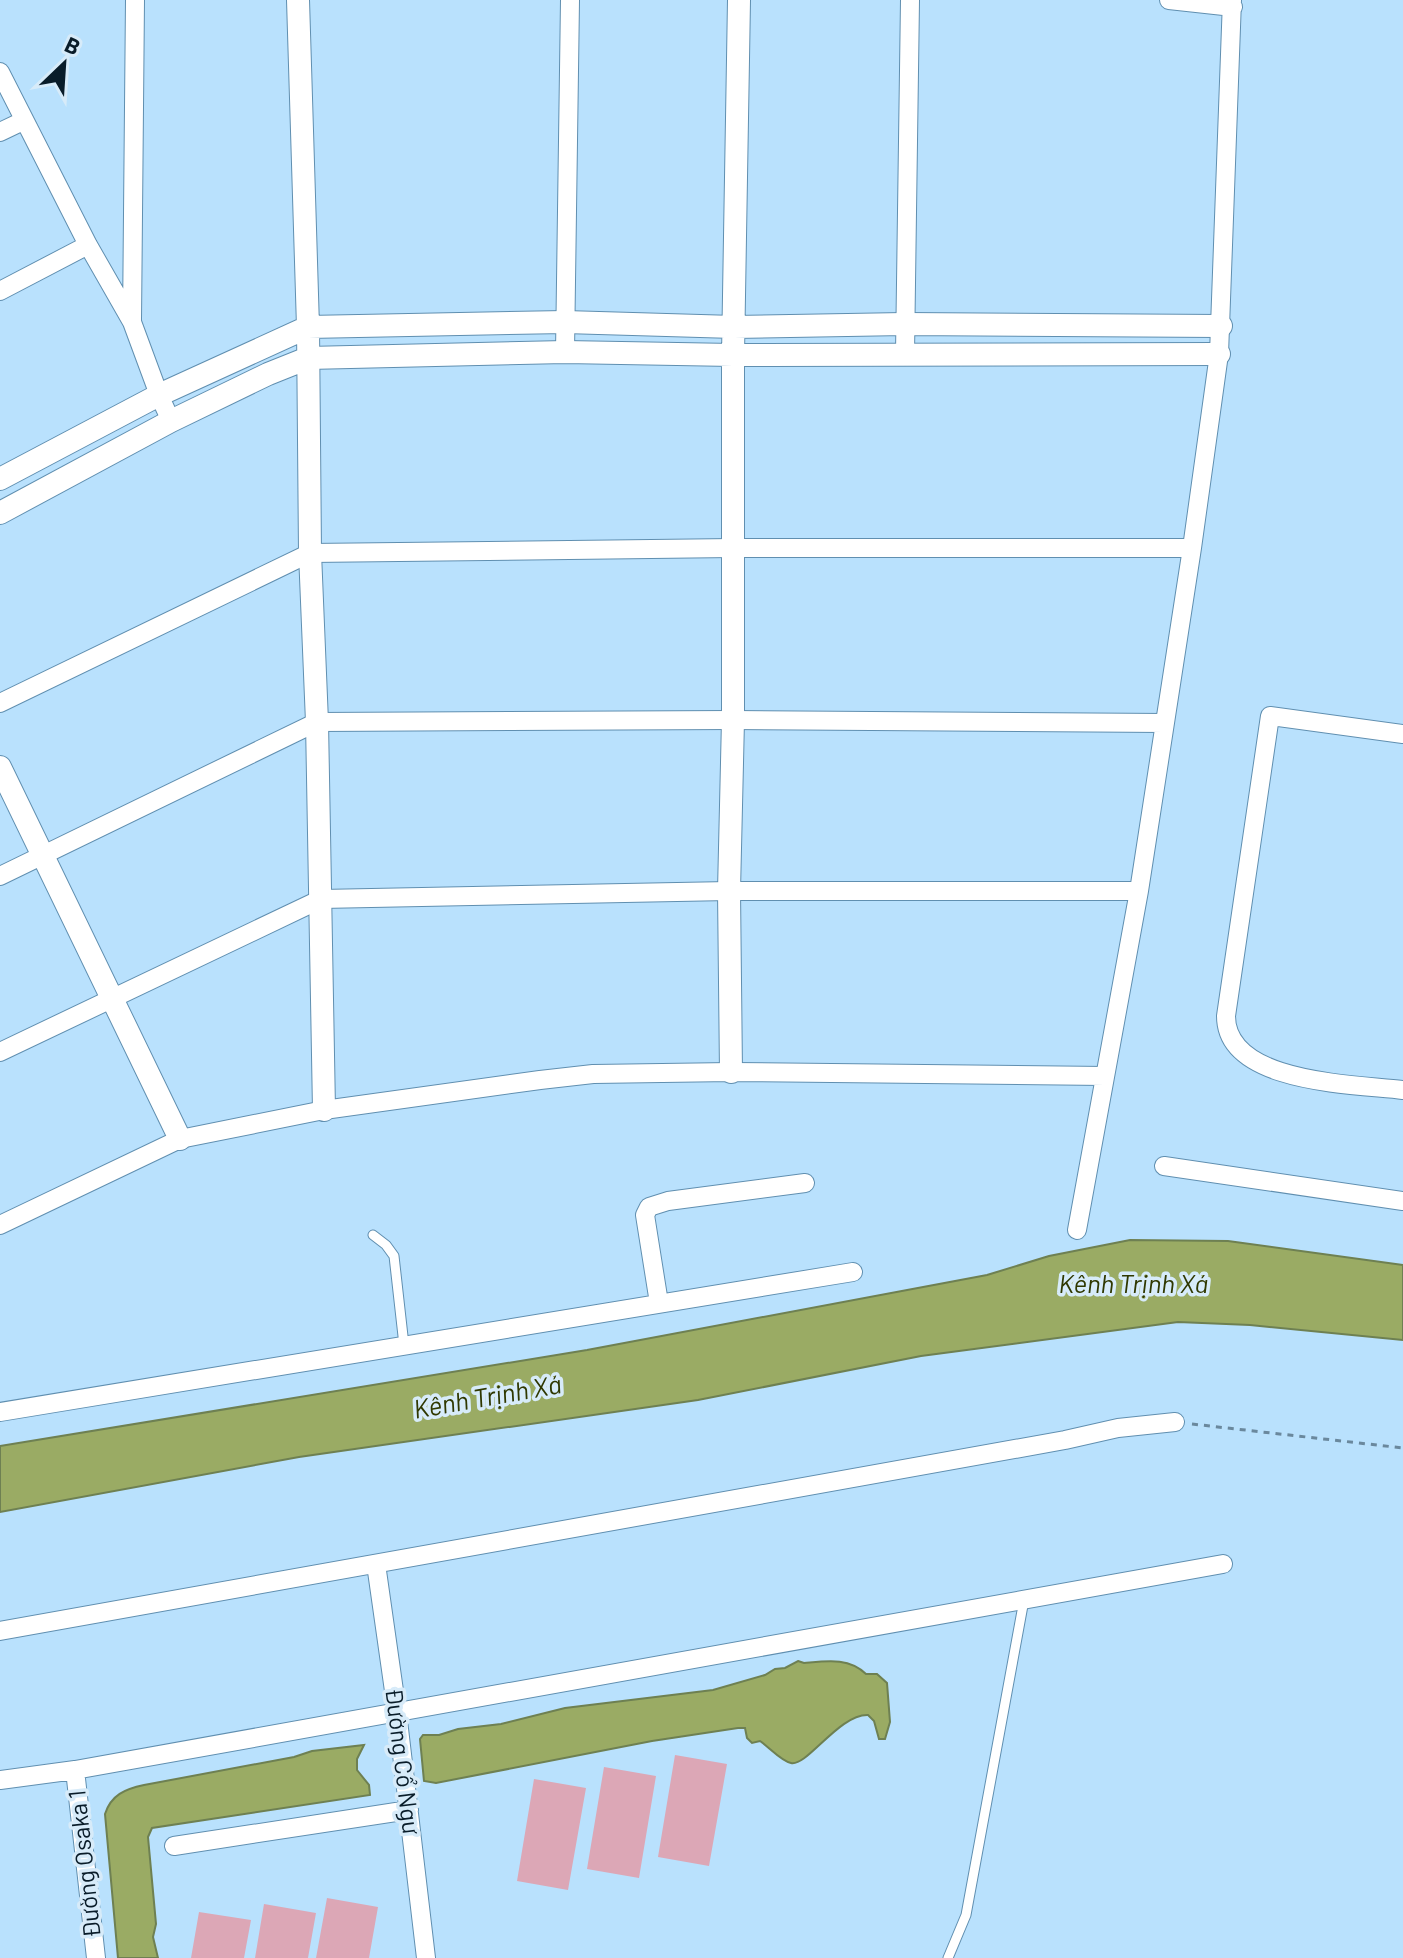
<svg xmlns="http://www.w3.org/2000/svg" width="1403" height="1958" font-family="Barlow,sans-serif">
	<style>
		.green { fill: #dca7b6 }
		.water { fill: #9aab64; stroke: #6e8052; stroke-width: 2 }
		.lines { fill: none; stroke-linecap: round; stroke-linejoin: round }
		.service-casing { stroke: #608fb0; stroke-width: 11 }
		.minor-casing { stroke: #608fb0; stroke-width: 20 }
		.tertiary-casing { stroke: #608fb0; stroke-width: 24 }
		.path { stroke: #6a889d; stroke-width: 3; stroke-dasharray: 6 6; stroke-linecap: butt }
		.service { stroke: #fff; stroke-width: 9 }
		.minor { stroke: #fff; stroke-width: 18 }
		.tertiary { stroke: #fff; stroke-width: 22 }
		.labels { text-anchor: middle; stroke-width: 7; stroke-linejoin: round; paint-order: stroke }
		.street-label { font-size: 24px; fill: #091c29; stroke: #d7ebf9 }
		.water-label { font-size: 26px; font-style: italic; fill: #2f3800; stroke: #d7ebf9 }
	</style>
	<rect width="100%" height="100%" fill="#b9e1fd"/>
	<path class="green" d="M675 1755 727 1764 709 1866 658 1857Z
		M604 1767 656 1776 639 1878 587 1869Z
		M534 1779 586 1788 568 1890 517 1881Z
		M327 1898 378 1907 369 1958H316Z
		M264 1904 316 1913 308 1958H255Z
		M199 1912 251 1920 244 1958H191Z"/>
	<path class="water" d="M1130 1240 1228 1241 1403 1265V1340L1250 1325 1178 1322 921 1356 698 1400 299 1457 0 1512V1446L587 1350 987 1275 1049 1256Z
		M798 1661 804 1663C826 1661 849 1657 866 1674H877L887 1683 890 1722 885 1739H879L874 1721 868 1715C839 1714 807 1767 791 1763 781 1761 769 1747 760 1741L752 1743 747 1738 745 1728H738L652 1741 436 1783 424 1781 420 1739 423 1735H439L458 1729 501 1724 565 1708 713 1690 765 1675 775 1669 785 1668Z
		M364 1745 357 1759V1770L369 1785 370 1795 152 1828 148 1837 156 1924 153 1937 158 1958H118L105 1814C111 1795 125 1789 144 1785L294 1757 312 1751Z"/>
	<g class="lines">
		<defs>
			<path id="service" d="M373 1235 386 1245 394 1256 404 1345
				M948 1958 966 1915 1024 1600"/>
			<path id="minor" d="M1169 0 1233 7
				M0 72 88 245 132 322 159 395 171 421
				M0 132 23 121
				M0 291 88 245
				M132 321 135 0
				M565 352 570 0
				M905 354 910 0
				M0 703 310 553 733 548H1192
				M1403 734 1270 716 1226 1016C1226 1084 1355 1084 1403 1090
				M0 876 317 722 733 720 1165 723
				M0 1052 321 899 729 891H1139
				M1164 1166 1403 1201
				M0 1225 180 1139 324 1110 540 1080 593 1074 731 1072 1105 1076
				M1077 1230 1139 891 1192 548 1219 354 1232 0
				M659 1303 645 1215 649 1207 668 1201 805 1183
				M0 1412 853 1272
				M376 1564 397 1712 426 1958
				M0 1631 1065 1440 1118 1428 1175 1422
				M75 1770 96 1958
				M0 1780 75 1770 1223 1564
				M174 1846 409 1810"/>
			<path id="tertiary" d="M298 0 308 327 310 553 317 722 324 1110
				M0 479 159 395 308 327 565 322 734 327 904 324 1221 326
				M0 513 171 421 268 374 308 358 565 352 733 355 1219 354
				M0 767 180 1139
				M731 1072 729 891 733 720V355L739 0"/>
		</defs>
		<use href="#service" class="service-casing"/>
		<use href="#minor" class="minor-casing"/>
		<use href="#tertiary" class="tertiary-casing"/>
		<path class="path" d="M1192 1424 1403 1448"/>
		<use href="#service" class="service"/>
		<use href="#minor" class="minor"/>
		<use href="#tertiary" class="tertiary"/>
	</g>
	<g class="labels">
		<g class="street-label">
			<text transform="translate(402 1761) rotate(83)" y="8">Đường Cổ Ngư</text>
			<text transform="translate(85 1864) rotate(-96)" y="8">Đường Osaka 1</text>
		</g>
		<g class="water-label">
			<text x="1133" y="1293">Kênh Trịnh Xá</text>
			<text transform="translate(487 1397) rotate(-10)" y="9">Kênh Trịnh Xá</text>
		</g>
	</g>
	<g transform="translate(64 64) rotate(25)" stroke="#d7ebf9" stroke-width="6" paint-order="stroke">
	<path d="M0-6L14 30L0 20L-14 30Z" fill="#091c29"/>
	<text y="-12" font-size="22" font-weight="bold" text-anchor="middle" fill="#091c29">B</text>
	</g>
</svg>
